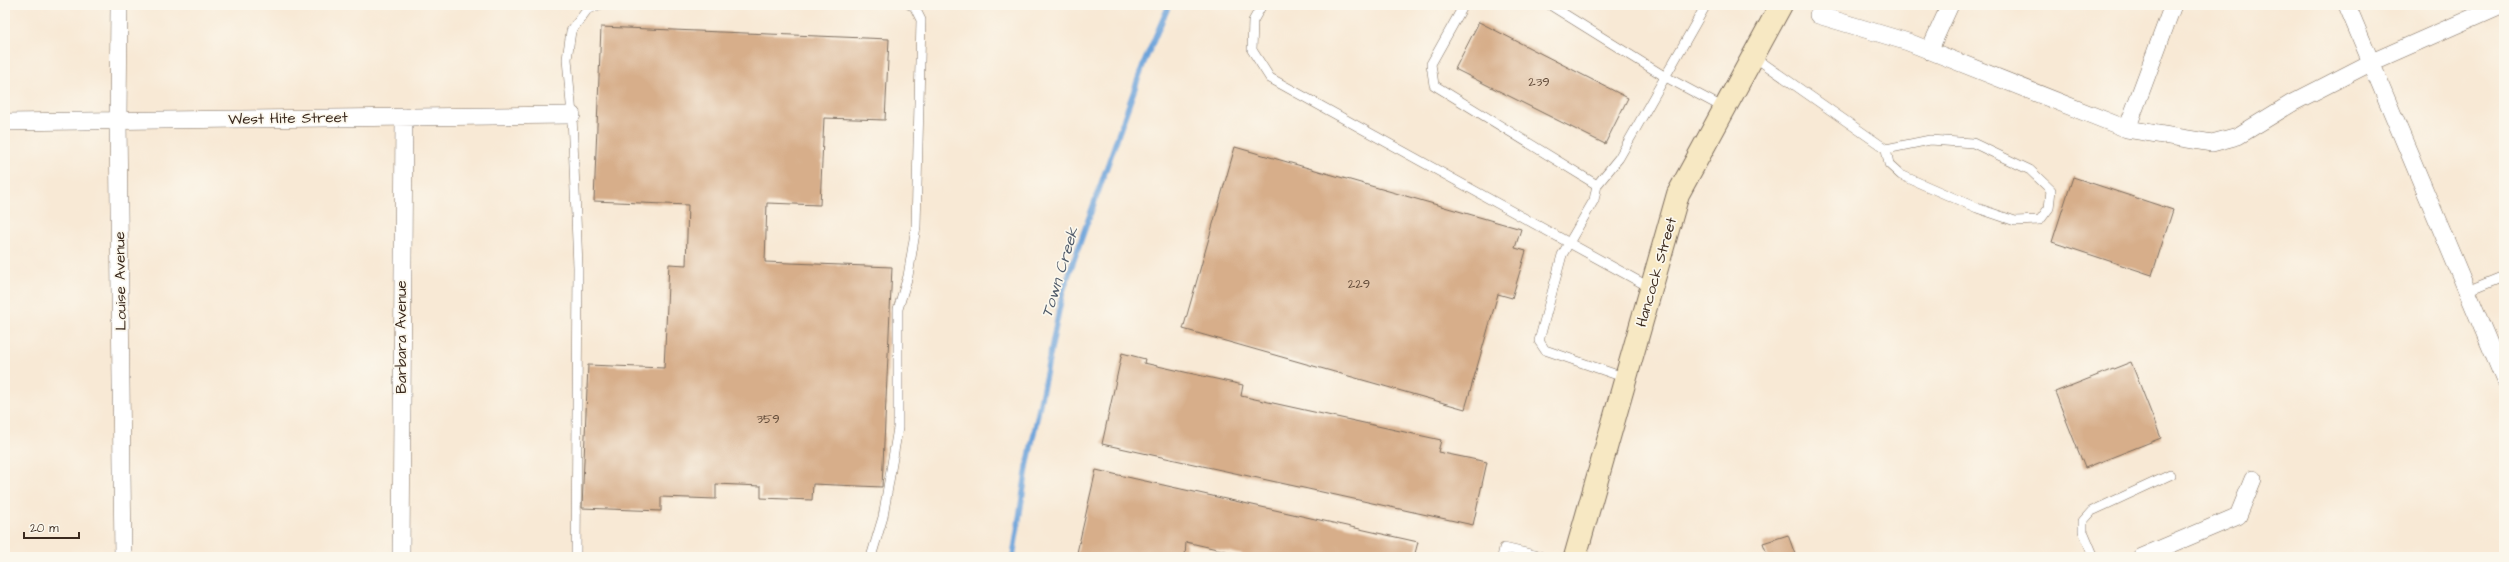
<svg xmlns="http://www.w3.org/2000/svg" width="2509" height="562" font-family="'Architects Daughter',sans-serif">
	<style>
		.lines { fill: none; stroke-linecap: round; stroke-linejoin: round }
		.stream { stroke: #6ca3da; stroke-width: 5.5 }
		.building { fill: #d7ae8a }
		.lane-casing { stroke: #7d6d5e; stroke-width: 10 }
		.street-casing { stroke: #7d6d5e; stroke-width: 18 }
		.secondary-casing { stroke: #7d6d5e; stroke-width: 24 }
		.lane { stroke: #fff; stroke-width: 9 }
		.street { stroke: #fff; stroke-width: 17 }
		.secondary { stroke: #f7e8c3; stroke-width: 22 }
		.labels { text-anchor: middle; stroke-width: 3.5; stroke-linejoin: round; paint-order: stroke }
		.number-label { font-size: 13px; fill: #624b39 }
		.street-label { font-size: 15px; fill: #3b2a1e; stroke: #fbf7ec }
		.water-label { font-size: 16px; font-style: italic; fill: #4f5a69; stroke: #fbf7ec }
	</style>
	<rect width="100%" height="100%" fill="#fbf7ec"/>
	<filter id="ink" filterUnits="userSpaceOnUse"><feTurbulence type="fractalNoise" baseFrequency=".025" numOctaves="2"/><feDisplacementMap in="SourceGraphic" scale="8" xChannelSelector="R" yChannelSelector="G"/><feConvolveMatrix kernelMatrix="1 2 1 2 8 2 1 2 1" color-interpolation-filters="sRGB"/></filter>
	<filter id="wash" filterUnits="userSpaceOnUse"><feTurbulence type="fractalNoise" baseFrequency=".012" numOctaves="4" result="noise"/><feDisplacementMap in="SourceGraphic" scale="16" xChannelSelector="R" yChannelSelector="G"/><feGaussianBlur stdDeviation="0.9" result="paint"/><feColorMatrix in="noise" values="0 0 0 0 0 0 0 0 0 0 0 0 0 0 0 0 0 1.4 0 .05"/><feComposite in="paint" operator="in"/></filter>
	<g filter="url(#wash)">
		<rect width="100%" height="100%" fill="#f8e9d5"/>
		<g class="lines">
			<path class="stream" d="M1013 557 1027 467 1063 291 1143 65 1169 5"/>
		</g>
		<g id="blocks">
			<path class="building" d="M1479 22 1628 98 1605 144 1455 69Z
				M601 27 889 39 885 120 824 118 820 205 767 203 765 262 892 267 882 487 813 484 812 500 761 498V486L716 484V499L661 497V511L582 508 588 365 664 368 669 264 686 265 688 205 594 201Z
				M1235 147 1521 229 1515 248 1526 251 1512 298 1498 294 1465 409 1183 329Z
				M2073 177 2173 210 2152 275 2052 242Z
				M1122 353 1145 359 1144 363 1243 385 1241 396 1441 440 1438 452 1487 462 1473 525 1102 444Z
				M2131 362 2161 438 2085 468 2055 392Z
				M1096 470 1418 542 1414 557H1252L1186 542 1185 557H1076Z
				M1788 535 1796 557H1768L1763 543Z"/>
		</g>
	</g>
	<g filter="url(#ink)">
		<use href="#blocks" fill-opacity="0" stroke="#7d6d5e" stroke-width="1"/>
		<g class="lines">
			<defs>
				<path id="lane" d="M1262 5 1253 21 1252 50 1270 78 1651 288
					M1464 5 1431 64 1434 85 1597 185
					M1550 5 1664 76 1724 108
					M1753 56 1886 149 1930 140 1973 143 2030 170 2051 190 2049 208 2040 220 2015 221 1977 208 1901 175 1889 164 1886 149
					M2467 291 2504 276
					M1626 378 1545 350 1539 341 1562 255 1594 200 1597 185 1619 158 1706 5
					M576 557 578 267 572 115 567 59 571 31 587 10 599 5
					M871 557 883 517 898 428V309L908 276 916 227 921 20 914 6 910 5
					M1502 557 1504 548 1543 557
					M2094 557 2083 531V521L2092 511 2170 475"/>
				<path id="street" d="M119 5 118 120 123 557
					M2347 5 2504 379
					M1818 15 1908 42 2127 129 2212 143 2238 136 2292 103 2372 62 2501 5
					M1929 51 1950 5
					M5 122 572 115
					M2127 129 2173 5
					M401 557 404 117
					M2141 557 2238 516 2253 479"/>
				<path id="secondary" d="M1575 557 1678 194 1781 5"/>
			</defs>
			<use href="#lane" class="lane-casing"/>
			<use href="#street" class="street-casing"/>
			<use href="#secondary" class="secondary-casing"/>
			<use href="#lane" class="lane"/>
			<use href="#street" class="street"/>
			<use href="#secondary" class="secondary"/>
		</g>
	</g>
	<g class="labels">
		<g class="number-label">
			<text x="1539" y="86">239</text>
			<text x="1359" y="288">229</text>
			<text x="768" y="423">359</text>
		</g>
		<g class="street-label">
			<text transform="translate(288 118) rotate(-1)" y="5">West Hite Street</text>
			<text transform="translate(1656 272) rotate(-74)" y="5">Hancock Street</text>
			<text transform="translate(120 281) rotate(-91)" y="5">Louise Avenue</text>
			<text transform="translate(401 337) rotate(-90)" y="5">Barbara Avenue</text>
		</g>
		<g class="water-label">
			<text transform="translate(1059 272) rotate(-73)" y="6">Town Creek</text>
		</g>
	</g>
	<rect width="2509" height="562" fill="none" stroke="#fbf7ec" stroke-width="20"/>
	<path d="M24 532v6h55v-6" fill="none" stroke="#3b2a1e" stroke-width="2"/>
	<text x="30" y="532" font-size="12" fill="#3b2a1e" stroke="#fbf7ec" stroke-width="3" paint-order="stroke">20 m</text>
</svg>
